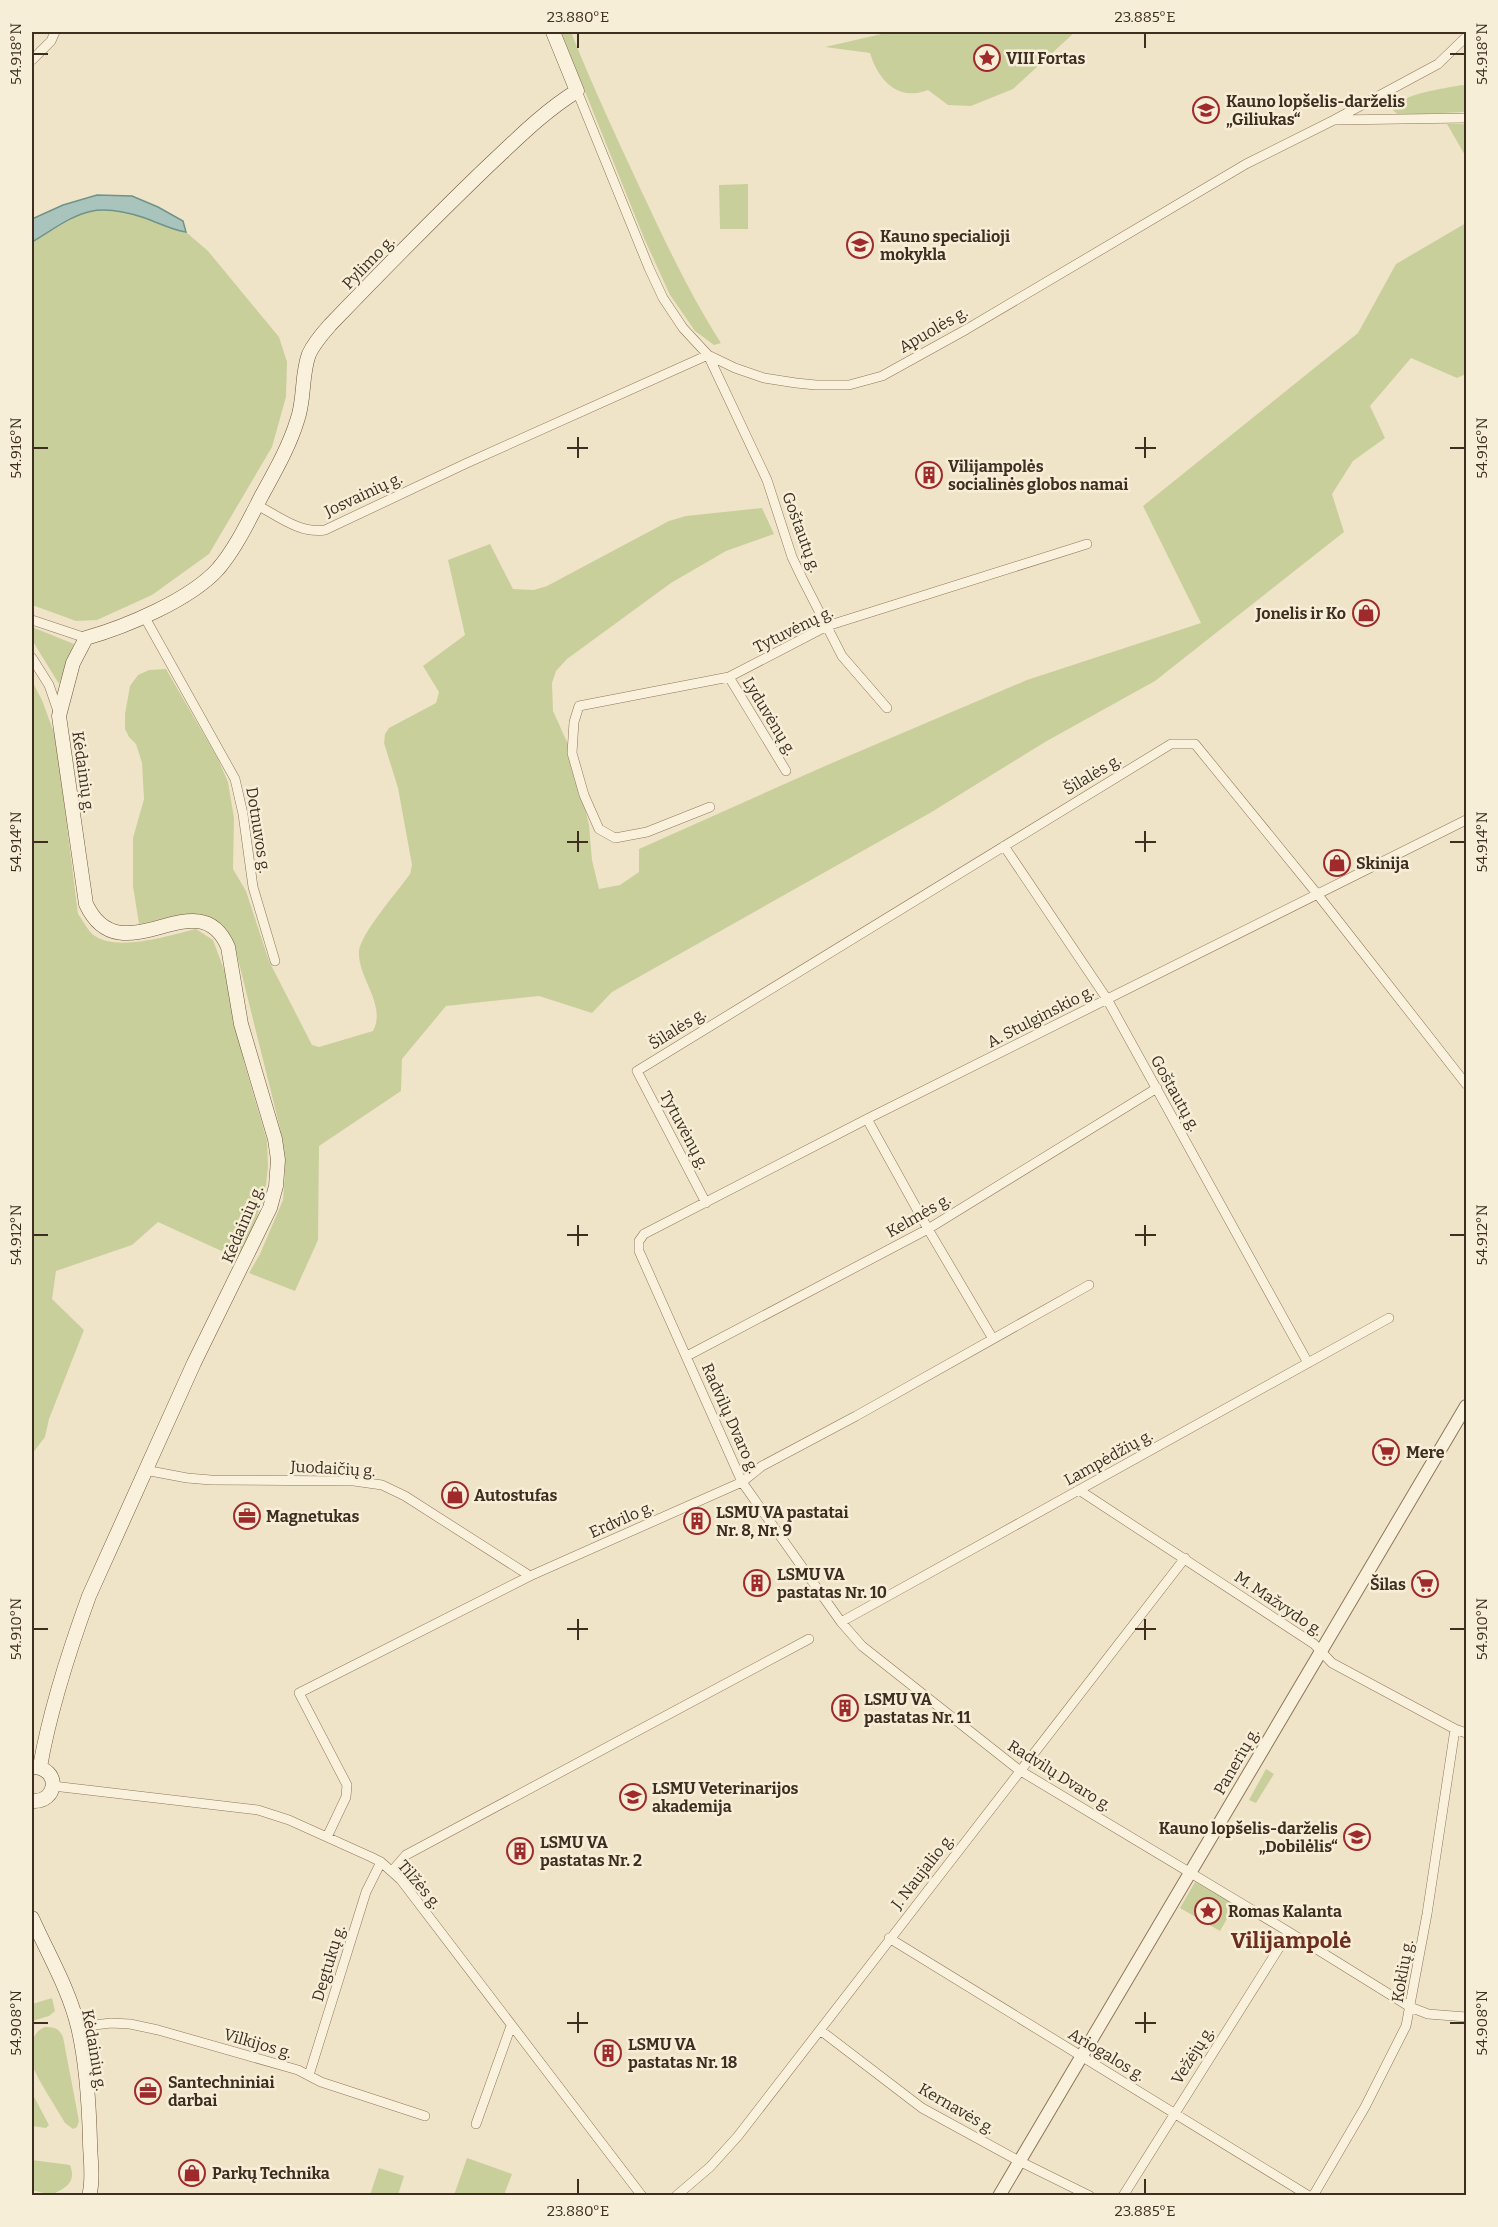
<svg xmlns="http://www.w3.org/2000/svg" width="1498" height="2227" font-family="Bitter,serif">
	<style>
		.green { fill: #c9cf9b }
		.water { fill: #a9c4bc; stroke: #6f938a; stroke-width: 1.5 }
		.lines { fill: none; stroke-linecap: round; stroke-linejoin: round }
		.minor-casing { stroke: #8d765c; stroke-width: 10 }
		.tertiary-casing { stroke: #8d765c; stroke-width: 14 }
		.secondary-casing { stroke: #6f573f; stroke-width: 15 }
		.minor { stroke: #faf1dc; stroke-width: 9 }
		.tertiary { stroke: #faf1dc; stroke-width: 12 }
		.secondary { stroke: #faf1dc; stroke-width: 14 }
		.ticks { fill: none; stroke: #3d2e20; stroke-width: 2 }
		.labels { text-anchor: middle; stroke-width: 5; stroke-linejoin: round; paint-order: stroke }
		.poi-label { font-size: 16px; font-weight: bold; fill: #3d2e20; stroke: #f7eed8; text-anchor: start }
		.street-label { font-size: 16px; fill: #3d2e20; stroke: #f7eed8 }
		.district-label { font-size: 22px; font-weight: bold; fill: #6b2e1e; stroke: #f7eed8 }
		.neatline { fill: none; stroke: #3d2e20; stroke-width: 2 }
		.ticks-label { font-size: 15px; text-anchor: middle; fill: #3d2e20 }
	</style>
	<rect width="100%" height="100%" fill="#f0e4c8"/>
	<path class="green" d="M561 32H571C592 85 616 136 640 188 665 241 689 293 721 343L714 345 695 331 670 295 644 238Z
		M890 32H1075L1013 89 971 106 948 105 928 90C898 102 878 80 870 53L825 47Z
		M1462 85 1466 86V112L1398 115 1392 109C1402 93 1443 89 1462 85Z
		M1447 124H1466V157Z
		M748 184V229H720L719 185Z
		M106 208 125 211 186 232 208 251 279 337 287 362 286 397 272 447 209 554 152 595 97 620 76 621 32 605V242L82 213Z
		M1466 223V374L1457 378 1411 358 1370 406 1385 438 1353 461 1332 494 1344 532 1155 681 1045 742 930 813 612 992 592 1013 539 996 446 1006 402 1059 401 1091 319 1146 318 1240 295 1291 249 1273 260 1254 283 1200 285 1172 280 1128 236 951C208 899 189 915 139 924L133 886V838L144 799 142 763 136 744 129 737 125 729V714L130 686 138 675 149 670 166 669 218 759 228 782 234 818 233 869 246 891 269 961 312 1045 319 1047 373 1031C387 1005 357 977 359 951 361 933 398 891 410 874L412 865 398 788 384 743 385 734 389 728 436 703 439 692 423 666 465 635 448 560 490 544 513 589 534 590 547 586 669 521 686 516 762 508 774 534 726 551 671 583 567 659 556 671 552 683 553 711 572 753 589 825 592 860 599 889 620 885 639 872V849L825 766 1027 680 1201 623 1143 506 1358 333 1396 264Z
		M32 627 74 644 59 684 32 640Z
		M32 681 42 700 56 738 78 914C83 920 88 932 95 936 119 952 170 935 196 929L213 940 226 975 244 1062 267 1141 268 1166 266 1185 257 1217 239 1259 158 1222 132 1245 56 1271 52 1299 84 1330 49 1419 45 1437 32 1454Z
		M1266 1769 1274 1774 1256 1803 1249 1800Z
		M1195 1882 1235 1905 1220 1931 1180 1908Z
		M52 1998 55 2011 49 2016 32 2021V2004Z
		M45 2027C54 2027 59 2028 63 2037L79 2121 77 2127 73 2129 65 2123C58 2110 35 2076 32 2064 28 2051 31 2032 45 2027Z
		M32 2093 49 2125 46 2128 32 2126Z
		M467 2158 512 2174 504 2195H454Z
		M32 2160 70 2165C77 2183 65 2188 51 2195L32 2190Z
		M379 2168 404 2176 398 2195H370Z"/>
	<path class="water" d="M97 195 132 196 158 207 183 221 186 232C172 230 159 223 145 218 90 200 78 214 32 242V219L63 205Z"/>
	<g class="lines">
		<defs>
			<path id="minor" d="M32 60 51 41 55 32
				M577 91 649 268 663 298 683 328 708 355 735 368 764 378 796 383 816 385H849L882 376 967 329 1246 164 1334 120 1438 64 1466 37
				M1336 120 1466 118
				M257 505C278 516 300 534 325 530L467 463 708 355 767 480 792 557 802 578 842 656 887 708
				M144 616 235 779 243 814 253 887 275 961
				M32 620 86 638
				M32 658 49 685 59 714
				M729 677 786 771
				M710 807 647 832 615 838 599 829 584 795 572 753 574 722 579 706 729 677 827 626 1087 544
				M1466 820 867 1119 644 1234 639 1241V1251L742 1482 841 1622 862 1646 1019 1770 1289 1932 1410 2007 1428 2014 1466 2017
				M1004 846 1107 999 1308 1363
				M867 1119 928 1229 993 1339
				M706 1203 637 1071 1171 744H1195L1318 895 1466 1084
				M687 1356 928 1229 1157 1088
				M145 1470 187 1478 211 1480 354 1481 382 1485 405 1496 530 1576
				M1079 1490 1314 1644 1332 1663 1455 1729 1466 1733
				M841 1622 1389 1318
				M53 1786 258 1810 289 1820 371 1857 381 1862 401 1880 642 2196
				M327 1837 346 1797 347 1785 299 1693 530 1576 742 1482 762 1466 856 1416 1089 1285
				M392 1871 406 1855 809 1639
				M889 1938 1309 2196
				M78 2027 111 2023 130 2024 158 2030 298 2070 321 2082 425 2116
				M820 2030 922 2108 1019 2161 1090 2196
				M309 2075 366 1892 381 1862
				M476 2124 511 2026
				M676 2196 710 2167 738 2136 1185 1558
				M1123 2196 1289 1932
				M1313 2196 1365 2107 1406 2026 1427 1914 1455 1729"/>
			<path id="tertiary" d="M999 2196 1466 1406"/>
			<path id="secondary" d="M40 1767C50 1709 69 1651 89 1596L194 1363 270 1208 276 1186 278 1160 275 1139 241 1024 228 947C198 877 121 979 86 904L59 716 73 663 86 638C125 627 190 600 218 569 236 548 249 520 262 495 275 471 289 447 297 421 305 400 301 375 309 354 314 343 322 334 330 325 381 272 433 219 486 168 515 141 543 112 577 91L553 32
				M32 1801C58 1803 61 1768 33 1767
				M32 1918C48 1954 69 1989 78 2027 87 2064 89 2104 90 2141 90 2158 94 2179 89 2196"/>
		</defs>
		<use href="#minor" class="minor-casing"/>
		<use href="#tertiary" class="tertiary-casing"/>
		<use href="#secondary" class="secondary-casing"/>
		<use href="#minor" class="minor"/>
		<use href="#tertiary" class="tertiary"/>
		<use href="#secondary" class="secondary"/>
	</g>
	<path class="ticks" d="M578 33V48M1145 33V48M33 54H48M1450 54H1465M578 437V458M1145 437V458M33 448H48M567 448H588M1135 448H1156M1450 448H1465M578 831V852M1145 831V852M33 842H48M567 842H588M1135 842H1156M1450 842H1465M578 1225V1246M1145 1225V1246M33 1235H48M567 1235H588M1135 1235H1156M1450 1235H1465M578 1619V1640M1145 1619V1640M33 1629H48M567 1629H588M1135 1629H1156M1450 1629H1465M578 2012V2033M1145 2012V2033M33 2023H48M567 2023H588M1135 2023H1156M1450 2023H1465M578 2179V2194M1145 2179V2194"/>
	<defs>
		<symbol id="sight-ring" viewBox="-11 -11 22 22"><circle r="9.5" fill="#f7eed8" stroke="#9e2a2b" stroke-width="1.5"/><path d="M0-6L1.8-2.2L6-1.7L2.9 1.2L3.7 5.4L0 3.3L-3.7 5.4L-2.9 1.2L-6-1.7L-1.8-2.2Z" fill="#9e2a2b"/></symbol>
		<symbol id="school-ring" viewBox="-11 -11 22 22"><circle r="9.5" fill="#f7eed8" stroke="#9e2a2b" stroke-width="1.5"/><path d="M0-5L7-2L0 1L-7-2ZM-4 1L0 2.5L4 1V4Q0 6-4 4Z" fill="#9e2a2b"/></symbol>
		<symbol id="building-ring" viewBox="-11 -11 22 22"><circle r="9.5" fill="#f7eed8" stroke="#9e2a2b" stroke-width="1.5"/><path d="M-4-6H4V6H1V3H-1V6H-4ZM-2.5-4.3h1.7v1.8h-1.7ZM.8-4.3h1.7v1.8H.8ZM-2.5-1h1.7V.8h-1.7ZM.8-1h1.7V.8H.8Z" fill="#9e2a2b"/></symbol>
		<symbol id="shop-ring" viewBox="-11 -11 22 22"><circle r="9.5" fill="#f7eed8" stroke="#9e2a2b" stroke-width="1.5"/><path d="M-5-2.5h2.3a2.7 3.5 0 0 1 5.4 0H5L5.5 6h-11ZM-1.5-2.5h3a1.5 2.3 0 0 0-3 0Z" fill="#9e2a2b"/></symbol>
		<symbol id="supermarket-ring" viewBox="-11 -11 22 22"><circle r="9.5" fill="#f7eed8" stroke="#9e2a2b" stroke-width="1.5"/><path d="M-6-5.5h2.5l.6 2H6L4.5 2H-2.5L-4.4-4H-6ZM-1.5 3.2a1.3 1.3 0 1 0 .1 0ZM3 3.2a1.3 1.3 0 1 0 .1 0Z" fill="#9e2a2b"/></symbol>
		<symbol id="office-ring" viewBox="-11 -11 22 22"><circle r="9.5" fill="#f7eed8" stroke="#9e2a2b" stroke-width="1.5"/><path d="M-6-3h4V-5.5h4V-3h4V5H-6ZM-1-4.5V-3h2v-1.5ZM-6 0V1H6V0Z" fill="#9e2a2b"/></symbol>
		<symbol id="university-ring" viewBox="-11 -11 22 22"><circle r="9.5" fill="#f7eed8" stroke="#9e2a2b" stroke-width="1.5"/><path d="M0-5L7-2L0 1L-7-2ZM-4 1L0 2.5L4 1V4Q0 6-4 4Z" fill="#9e2a2b"/></symbol>
	</defs>
	<g fill-rule="evenodd">
		<use href="#sight-ring" x="972" y="43" width="30" height="30"/>
		<use href="#school-ring" x="1191" y="95" width="30" height="30"/>
		<use href="#school-ring" x="845" y="230" width="30" height="30"/>
		<use href="#building-ring" x="914" y="460" width="30" height="30"/>
		<use href="#shop-ring" x="1351" y="598" width="30" height="30"/>
		<use href="#shop-ring" x="1322" y="848" width="30" height="30"/>
		<use href="#supermarket-ring" x="1371" y="1437" width="30" height="30"/>
		<use href="#shop-ring" x="440" y="1480" width="30" height="30"/>
		<use href="#office-ring" x="232" y="1501" width="30" height="30"/>
		<use href="#building-ring" x="682" y="1506" width="30" height="30"/>
		<use href="#building-ring" x="742" y="1568" width="30" height="30"/>
		<use href="#supermarket-ring" x="1410" y="1569" width="30" height="30"/>
		<use href="#building-ring" x="830" y="1693" width="30" height="30"/>
		<use href="#university-ring" x="618" y="1782" width="30" height="30"/>
		<use href="#school-ring" x="1342" y="1822" width="30" height="30"/>
		<use href="#building-ring" x="505" y="1836" width="30" height="30"/>
		<use href="#sight-ring" x="1193" y="1896" width="30" height="30"/>
		<use href="#building-ring" x="593" y="2038" width="30" height="30"/>
		<use href="#office-ring" x="133" y="2076" width="30" height="30"/>
		<use href="#shop-ring" x="177" y="2158" width="30" height="30"/>
	</g>
	<g class="labels">
		<g class="poi-label">
			<text x="1006" y="64">VIII Fortas</text>
			<text x="1226" y="107">Kauno lopšelis-darželis<tspan x="1226" dy="18">„Giliukas“</tspan></text>
			<text x="880" y="242">Kauno specialioji<tspan x="880" dy="18">mokykla</tspan></text>
			<text x="948" y="472">Vilijampolės<tspan x="948" dy="18">socialinės globos namai</tspan></text>
			<text x="1346" y="619" text-anchor="end">Jonelis ir Ko</text>
			<text x="1356" y="869">Skinija</text>
			<text x="1406" y="1458">Mere</text>
			<text x="474" y="1501">Autostufas</text>
			<text x="716" y="1518">LSMU VA pastatai<tspan x="716" dy="18">Nr. 8, Nr. 9</tspan></text>
			<text x="266" y="1522">Magnetukas</text>
			<text x="777" y="1580">LSMU VA<tspan x="777" dy="18">pastatas Nr. 10</tspan></text>
			<text x="1406" y="1590" text-anchor="end">Šilas</text>
			<text x="864" y="1705">LSMU VA<tspan x="864" dy="18">pastatas Nr. 11</tspan></text>
			<text x="652" y="1794">LSMU Veterinarijos<tspan x="652" dy="18">akademija</tspan></text>
			<text x="1338" y="1834" text-anchor="end">Kauno lopšelis-darželis<tspan x="1338" dy="18">„Dobilėlis“</tspan></text>
			<text x="540" y="1848">LSMU VA<tspan x="540" dy="18">pastatas Nr. 2</tspan></text>
			<text x="1228" y="1917">Romas Kalanta</text>
			<text x="628" y="2050">LSMU VA<tspan x="628" dy="18">pastatas Nr. 18</tspan></text>
			<text x="168" y="2088">Santechniniai<tspan x="168" dy="18">darbai</tspan></text>
			<text x="212" y="2179">Parkų Technika</text>
		</g>
		<g class="street-label">
			<text transform="translate(368 262) rotate(-46)" y="6">Pylimo g.</text>
			<text transform="translate(933 329) rotate(-30)" y="6">Apuolės g.</text>
			<text transform="translate(363 494) rotate(-25)" y="6">Josvainių g.</text>
			<text transform="translate(802 532) rotate(70)" y="6">Goštautų g.</text>
			<text transform="translate(793 629) rotate(-26)" y="6">Tytuvėnų g.</text>
			<text transform="translate(770 716) rotate(59)" y="6">Lyduvėnų g.</text>
			<text transform="translate(84 772) rotate(82)" y="6">Kėdainių g.</text>
			<text transform="translate(1092 774) rotate(-31)" y="6">Šilalės g.</text>
			<text transform="translate(259 830) rotate(81)" y="6">Dotnuvos g.</text>
			<text transform="translate(1040 1016) rotate(-27)" y="6">A. Stulginskio g.</text>
			<text transform="translate(677 1028) rotate(-32)" y="6">Šilalės g.</text>
			<text transform="translate(1176 1093) rotate(61)" y="6">Goštautų g.</text>
			<text transform="translate(685 1130) rotate(62)" y="6">Tytuvėnų g.</text>
			<text transform="translate(918 1215) rotate(-30)" y="6">Kelmės g.</text>
			<text transform="translate(242 1224) rotate(-67)" y="6">Kėdainių g.</text>
			<text transform="translate(731 1418) rotate(66)" y="6">Radvilų Dvaro g.</text>
			<text transform="translate(1108 1457) rotate(-29)" y="6">Lampėdžių g.</text>
			<text transform="translate(333 1468) rotate(3)" y="6">Juodaičių g.</text>
			<text transform="translate(621 1519) rotate(-24)" y="6">Erdvilo g.</text>
			<text transform="translate(1279 1603) rotate(34)" y="6">M. Mažvydo g.</text>
			<text transform="translate(1236 1761) rotate(-60)" y="6">Panerių g.</text>
			<text transform="translate(1060 1775) rotate(32)" y="6">Radvilų Dvaro g.</text>
			<text transform="translate(922 1871) rotate(-52)" y="6">J. Naujalio g.</text>
			<text transform="translate(420 1884) rotate(50)" y="6">Tilžės g.</text>
			<text transform="translate(328 1963) rotate(-73)" y="6">Degtukų g.</text>
			<text transform="translate(1402 1971) rotate(-80)" y="6">Koklių g.</text>
			<text transform="translate(258 2043) rotate(16)" y="6">Vilkijos g.</text>
			<text transform="translate(95 2050) rotate(80)" y="6">Kėdainių g.</text>
			<text transform="translate(1107 2054) rotate(31)" y="6">Ariogalos g.</text>
			<text transform="translate(1192 2055) rotate(-58)" y="6">Vežėjų g.</text>
			<text transform="translate(957 2108) rotate(30)" y="6">Kernavės g.</text>
		</g>
		<g class="district-label">
			<text x="1291" y="1948">Vilijampolė</text>
		</g>
	</g>
	<rect width="1498" height="2227" fill="none" stroke="#f7eed8" stroke-width="66"/>
	<rect x="33" y="33" width="1432" height="2161" class="neatline"/>
	<g class="ticks-label">
		<text x="578" y="22">23.880°E</text>
		<text x="1145" y="22">23.885°E</text>
		<text transform="translate(16 54) rotate(-90)" y="5">54.918°N</text>
		<text transform="translate(1482 54) rotate(-90)" y="5">54.918°N</text>
		<text transform="translate(16 448) rotate(-90)" y="5">54.916°N</text>
		<text transform="translate(1482 448) rotate(-90)" y="5">54.916°N</text>
		<text transform="translate(16 842) rotate(-90)" y="5">54.914°N</text>
		<text transform="translate(1482 842) rotate(-90)" y="5">54.914°N</text>
		<text transform="translate(16 1235) rotate(-90)" y="5">54.912°N</text>
		<text transform="translate(1482 1235) rotate(-90)" y="5">54.912°N</text>
		<text transform="translate(16 1629) rotate(-90)" y="5">54.910°N</text>
		<text transform="translate(1482 1629) rotate(-90)" y="5">54.910°N</text>
		<text transform="translate(16 2023) rotate(-90)" y="5">54.908°N</text>
		<text transform="translate(1482 2023) rotate(-90)" y="5">54.908°N</text>
		<text x="578" y="2216">23.880°E</text>
		<text x="1145" y="2216">23.885°E</text>
	</g>
</svg>
